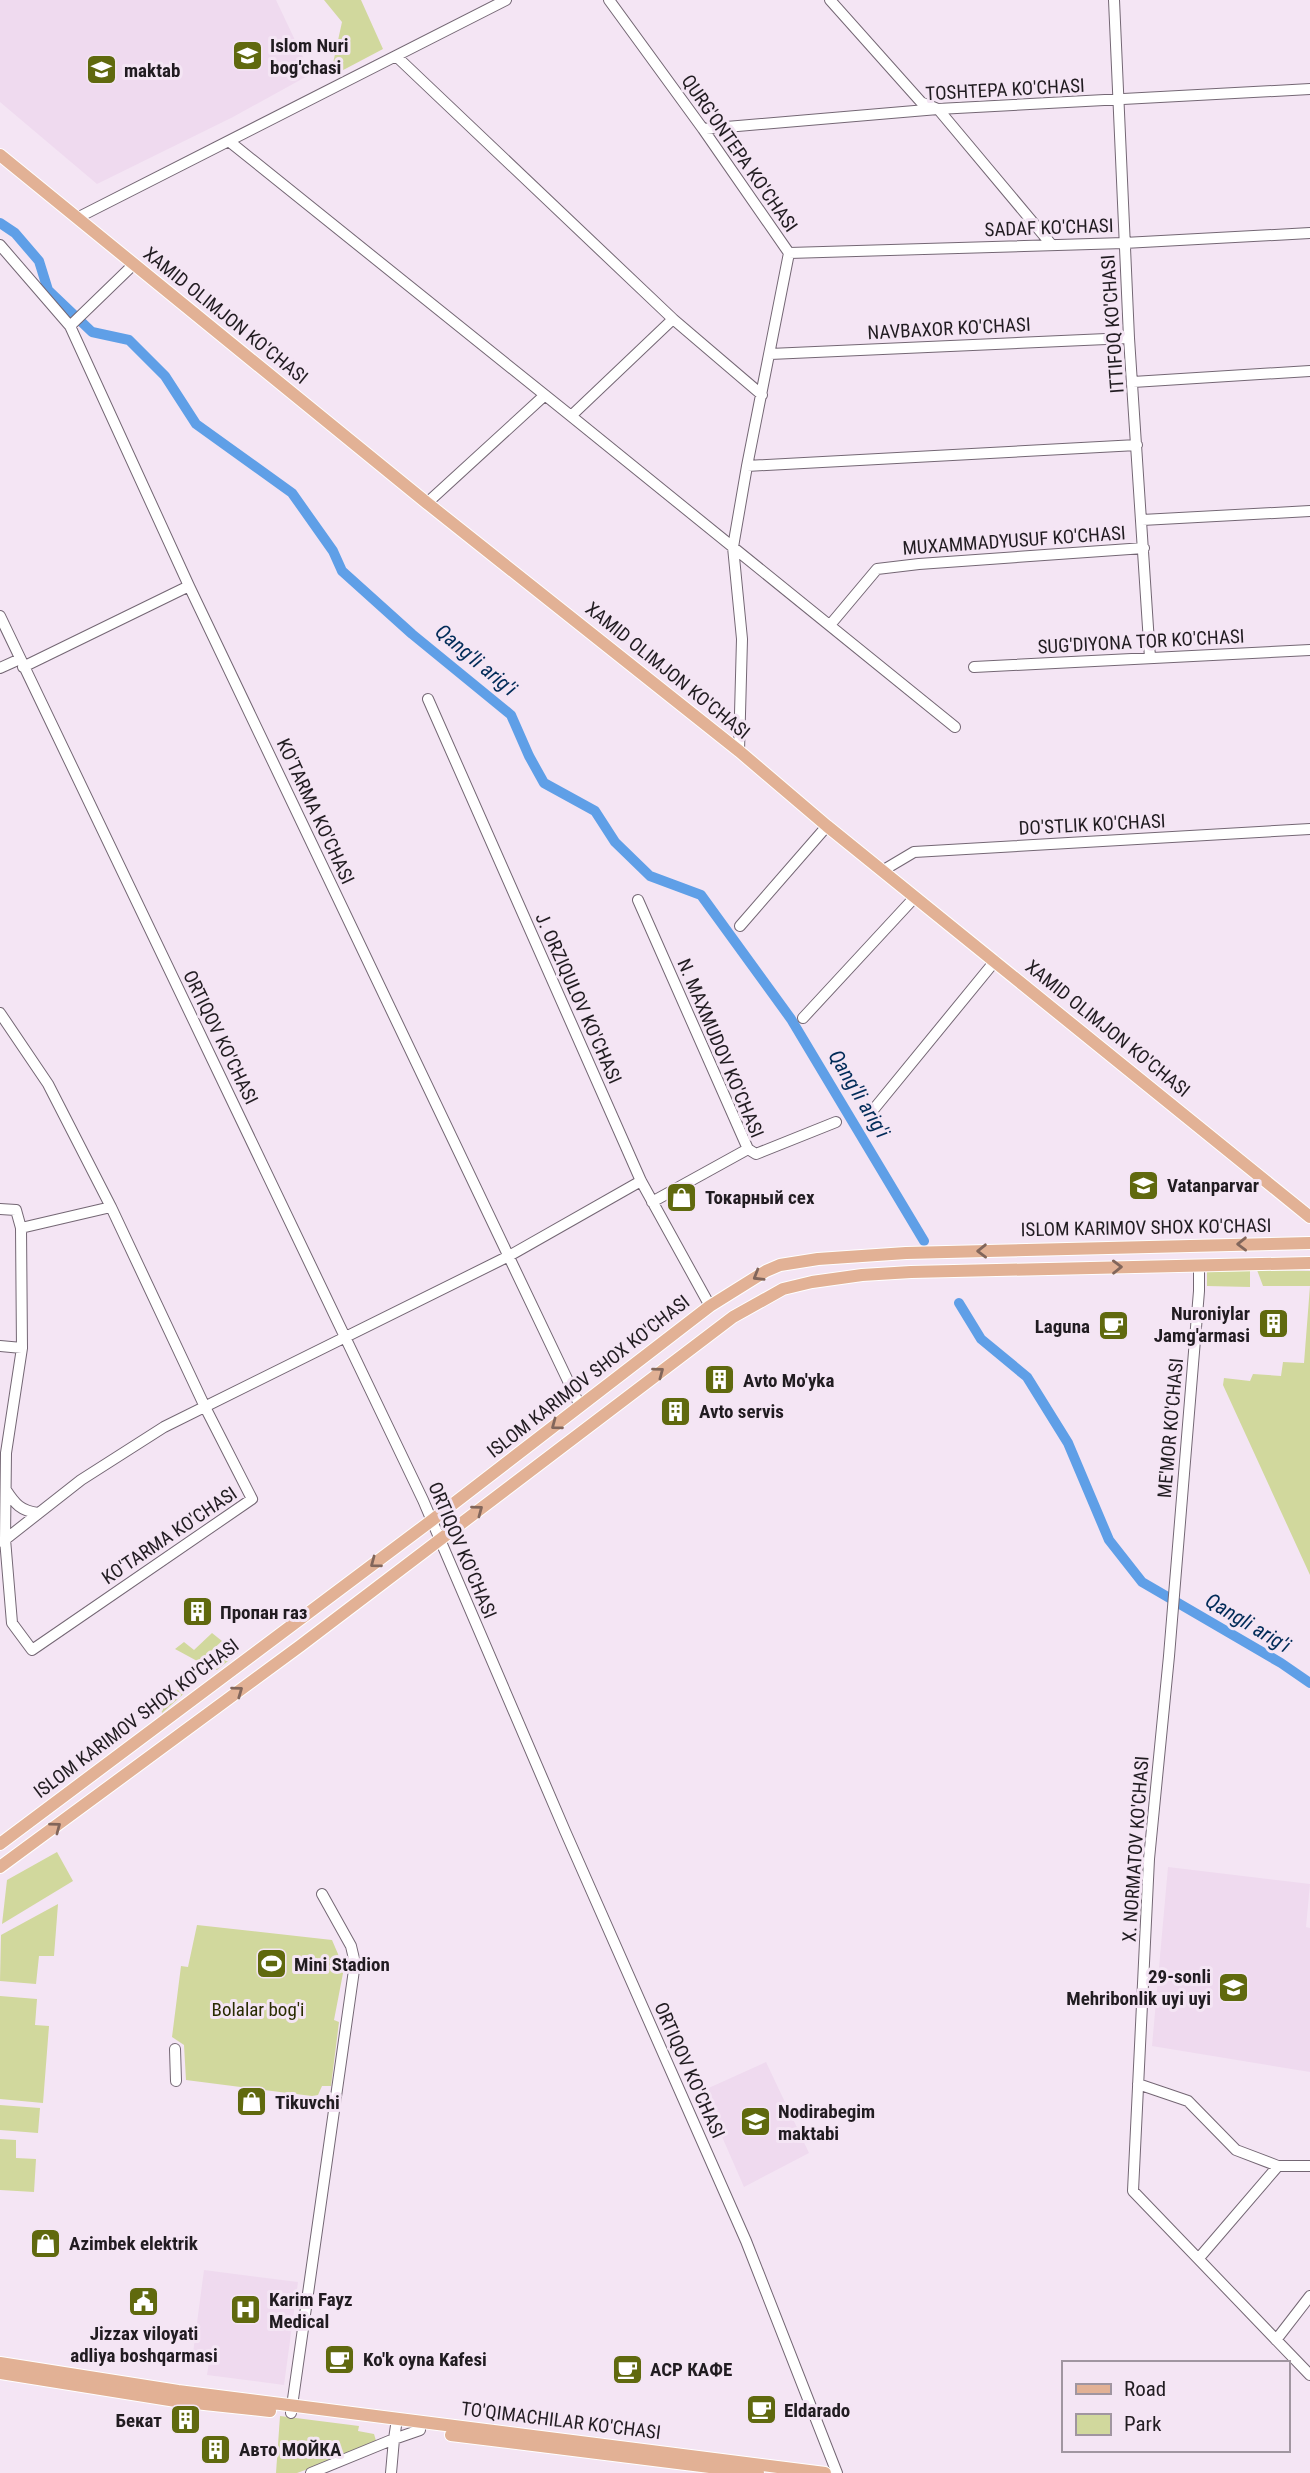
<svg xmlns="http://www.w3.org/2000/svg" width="1310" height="2473" font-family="'Roboto Condensed',sans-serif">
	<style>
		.built { fill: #efdaef }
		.green { fill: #d1d89d }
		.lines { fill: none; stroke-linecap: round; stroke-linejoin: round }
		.canal { stroke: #5f9fe7; stroke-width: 10 }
		.minor-casing { stroke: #746774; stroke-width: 12 }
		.major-casing { stroke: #fff; stroke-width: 14 }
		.minor { stroke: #fff; stroke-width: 10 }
		.major { stroke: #e2b195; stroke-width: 12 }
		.oneway { stroke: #82665b }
		.labels { text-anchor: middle; stroke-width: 6; stroke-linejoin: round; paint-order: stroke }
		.poi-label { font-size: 19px; font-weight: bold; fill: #211c21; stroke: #f4e5f4; text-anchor: start }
		.street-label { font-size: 19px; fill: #211c21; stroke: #f4e5f4 }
		.park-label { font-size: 19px; fill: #292c00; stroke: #f4e5f4 }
		.water-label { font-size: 21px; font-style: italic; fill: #002b58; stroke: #f4e5f4 }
	</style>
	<rect width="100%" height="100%" fill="#f4e5f4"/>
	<path class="built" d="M0 0H276L311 74 233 117 97 184 0 102Z
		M1168 1867 1310 1884 1306 1927 1310 1928V2072L1152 2046Z
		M766 2062 809 2153 744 2187 702 2091Z
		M204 2270 298 2282 284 2385 207 2375 210 2356 193 2353Z"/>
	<path class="green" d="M324 0H361L383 49 330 77 342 22Z
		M1207 1270H1250V1287L1207 1286Z
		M1257 1270 1310 1271V1575L1223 1385 1224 1378 1250 1381 1253 1374 1281 1376 1283 1362 1304 1363 1310 1286H1263Z
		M212 1633 222 1641 199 1662 175 1649 184 1642 194 1650Z
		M226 1646 238 1653 217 1670 204 1665Z
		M190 1679 196 1683 162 1713 160 1705Z
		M57 1852 73 1881 2 1924 7 1880Z
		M58 1904 54 1956H39L36 1984 0 1981 1 1935Z
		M197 1925 332 1940 344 1968 334 2020 339 2022 331 2086H322L318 2095 312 2096 186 2080 184 2045 172 2037 181 1966 188 1967Z
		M0 1996 37 1999 35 2025 49 2026 43 2103 0 2099Z
		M0 2105 40 2108 38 2133 0 2130Z
		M0 2139 16 2140V2158L36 2159 34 2192 0 2190Z
		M280 2416 359 2426 358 2431 374 2434 377 2444 297 2473H276Z"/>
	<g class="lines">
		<path class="canal" d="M0 223 15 233 39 261 48 290 92 332 129 340 165 376 196 424 292 493 333 551 342 571 412 634 511 715 529 756 544 783 595 811 615 842 650 876 701 895 791 1019 924 1241
			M959 1303 981 1339 1027 1377 1068 1443 1109 1540 1142 1582 1281 1663 1310 1683"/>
		<defs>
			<path id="minor" d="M609 0 703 129 789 253 747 466
				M830 0 921 102 938 109 1051 244
				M1114 0 1129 338 1150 658
				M396 56 673 319 571 416 955 727
				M703 129 938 109 1310 89
				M230 142 571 416
				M77 218 506 0
				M0 245 70 326 189 586 580 1406
				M789 253 1124 243 1310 233
				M673 319 762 395
				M70 326 133 265
				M770 354 1129 338
				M1133 382 1310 371
				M427 503 545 395
				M1142 520 1310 511
				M0 616 423 1500 565 1831 746 2241 837 2473
				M830 625 877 569 919 564 1144 548
				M23 667 189 586
				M974 667 1310 650
				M0 668 20 659
				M428 699 641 1181 710 1306
				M739 751 742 639 733 547 747 466 1137 445
				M882 871 914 852 1310 829
				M638 900 748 1149 652 1202
				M740 926 827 826
				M0 1013 48 1084 111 1207 205 1407 252 1499 32 1650 12 1623 5 1539 6 1453 22 1348 0 1346
				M803 1018 915 897
				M869 1115 995 961
				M748 1149 756 1154 836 1122
				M0 1209 16 1210 21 1228 22 1348
				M21 1228 111 1207
				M1199 1265V1291L1169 1656 1149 1859 1133 2191 1310 2375
				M6 1490C15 1504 21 1511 38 1513
				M2 1542 81 1480 164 1427 509 1256 641 1181
				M175 2049 176 2081
				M1138 2084 1188 2101 1236 2150 1278 2166
				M1199 2258 1278 2166H1310
				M1276 2340 1310 2296
				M291 2413 355 1963 351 1946 322 1894
				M311 2473 394 2439 397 2419
				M391 2473 394 2439 420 2430"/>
			<path id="major" d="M0 155 427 503 739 751 827 826 1310 1217
				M0 1844 431 1521 710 1306 766 1271 780 1265 818 1259 906 1253 1310 1243
				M0 1867 300 1646 733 1317 783 1289 812 1282 862 1275 911 1272 1310 1263
				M0 2363 178 2391 825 2473
				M0 2373 176 2401 270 2411
				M451 2435 758 2473"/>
		</defs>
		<use href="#minor" class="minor-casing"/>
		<use href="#major" class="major-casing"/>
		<use href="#minor" class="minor"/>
		<use href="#major" class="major"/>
	</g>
	<defs><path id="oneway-chevron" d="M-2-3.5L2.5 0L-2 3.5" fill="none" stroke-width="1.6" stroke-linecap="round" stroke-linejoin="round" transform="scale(1.75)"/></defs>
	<g class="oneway">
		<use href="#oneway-chevron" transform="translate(1242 1244) rotate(179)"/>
		<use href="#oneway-chevron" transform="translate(982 1251) rotate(179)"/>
		<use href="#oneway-chevron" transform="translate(1117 1267) rotate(-1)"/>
		<use href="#oneway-chevron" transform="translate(758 1276) rotate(149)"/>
		<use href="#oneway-chevron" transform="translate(659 1372) rotate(-37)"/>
		<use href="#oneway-chevron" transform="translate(556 1425) rotate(143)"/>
		<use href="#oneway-chevron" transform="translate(478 1510) rotate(-37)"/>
		<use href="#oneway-chevron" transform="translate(375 1563) rotate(143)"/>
		<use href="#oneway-chevron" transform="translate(238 1691) rotate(-36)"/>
		<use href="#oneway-chevron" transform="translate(56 1827) rotate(-37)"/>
	</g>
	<defs>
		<symbol id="school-square" viewBox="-11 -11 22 22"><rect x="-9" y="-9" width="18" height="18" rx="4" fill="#60690e" stroke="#f4e5f4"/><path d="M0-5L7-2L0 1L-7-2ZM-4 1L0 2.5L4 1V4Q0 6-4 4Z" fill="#fff"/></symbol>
		<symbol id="shop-square" viewBox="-11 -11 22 22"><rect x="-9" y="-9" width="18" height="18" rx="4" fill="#60690e" stroke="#f4e5f4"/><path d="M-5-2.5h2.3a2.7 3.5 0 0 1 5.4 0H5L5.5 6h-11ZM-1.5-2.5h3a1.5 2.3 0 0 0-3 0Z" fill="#fff"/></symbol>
		<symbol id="building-square" viewBox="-11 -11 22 22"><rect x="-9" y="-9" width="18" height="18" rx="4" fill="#60690e" stroke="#f4e5f4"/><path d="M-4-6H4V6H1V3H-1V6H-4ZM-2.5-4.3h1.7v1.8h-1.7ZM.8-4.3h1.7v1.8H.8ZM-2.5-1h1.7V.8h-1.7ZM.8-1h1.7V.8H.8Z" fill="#fff"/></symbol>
		<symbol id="cafe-square" viewBox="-11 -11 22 22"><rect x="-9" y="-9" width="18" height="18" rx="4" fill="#60690e" stroke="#f4e5f4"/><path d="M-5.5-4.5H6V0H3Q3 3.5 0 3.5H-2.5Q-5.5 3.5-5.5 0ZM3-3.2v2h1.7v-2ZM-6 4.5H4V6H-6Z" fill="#fff"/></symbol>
		<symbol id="stadium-square" viewBox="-11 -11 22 22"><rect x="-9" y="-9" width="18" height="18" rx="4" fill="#60690e" stroke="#f4e5f4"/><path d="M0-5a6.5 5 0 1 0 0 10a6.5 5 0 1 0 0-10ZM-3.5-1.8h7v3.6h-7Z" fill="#fff"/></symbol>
		<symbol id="civic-square" viewBox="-11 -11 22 22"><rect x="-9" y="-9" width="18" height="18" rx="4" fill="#60690e" stroke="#f4e5f4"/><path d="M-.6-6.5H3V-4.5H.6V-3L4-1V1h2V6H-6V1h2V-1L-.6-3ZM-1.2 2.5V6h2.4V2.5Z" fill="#fff"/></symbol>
		<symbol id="hospital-square" viewBox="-11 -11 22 22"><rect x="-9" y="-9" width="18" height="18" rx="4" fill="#60690e" stroke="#f4e5f4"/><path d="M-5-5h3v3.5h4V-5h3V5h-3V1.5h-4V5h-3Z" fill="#fff"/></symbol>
	</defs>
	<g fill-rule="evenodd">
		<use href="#school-square" x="230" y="38" width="35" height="35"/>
		<use href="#school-square" x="84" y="52" width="35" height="35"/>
		<use href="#school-square" x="1126" y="1168" width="35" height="35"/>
		<use href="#shop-square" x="664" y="1180" width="35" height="35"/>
		<use href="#building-square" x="1256" y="1306" width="35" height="35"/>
		<use href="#cafe-square" x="1096" y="1308" width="35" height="35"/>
		<use href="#building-square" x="702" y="1362" width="35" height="35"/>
		<use href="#building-square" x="658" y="1394" width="35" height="35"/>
		<use href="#building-square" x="180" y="1594" width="35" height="35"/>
		<use href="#stadium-square" x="254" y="1946" width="35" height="35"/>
		<use href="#school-square" x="1216" y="1970" width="35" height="35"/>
		<use href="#shop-square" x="234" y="2084" width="35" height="35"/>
		<use href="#school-square" x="738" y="2104" width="35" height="35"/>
		<use href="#shop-square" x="28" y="2226" width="35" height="35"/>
		<use href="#civic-square" x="126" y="2284" width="35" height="35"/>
		<use href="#hospital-square" x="228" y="2292" width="35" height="35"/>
		<use href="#cafe-square" x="322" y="2342" width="35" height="35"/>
		<use href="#cafe-square" x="610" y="2352" width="35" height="35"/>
		<use href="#cafe-square" x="744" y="2392" width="35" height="35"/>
		<use href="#building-square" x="168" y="2402" width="35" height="35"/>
		<use href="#building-square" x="198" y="2432" width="35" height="35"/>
	</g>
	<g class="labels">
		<g class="poi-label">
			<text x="270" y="52">Islom Nuri<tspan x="270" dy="22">bog'chasi</tspan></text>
			<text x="124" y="77">maktab</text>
			<text x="1167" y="1192">Vatanparvar</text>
			<text x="705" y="1204">Токарный сех</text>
			<text x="1250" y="1320" text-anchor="end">Nuroniylar<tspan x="1250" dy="22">Jamg'armasi</tspan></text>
			<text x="1090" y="1333" text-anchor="end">Laguna</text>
			<text x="743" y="1387">Avto Mo'yka</text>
			<text x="699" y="1418">Avto servis</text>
			<text x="220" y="1619">Пропан газ</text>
			<text x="294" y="1971">Mini Stadion</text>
			<text x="1211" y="1983" text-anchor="end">29-sonli<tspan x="1211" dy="22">Mehribonlik uyi uyi</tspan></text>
			<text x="275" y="2109">Tikuvchi</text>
			<text x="778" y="2118">Nodirabegim<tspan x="778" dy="22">maktabi</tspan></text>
			<text x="69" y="2250">Azimbek elektrik</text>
			<text x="269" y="2306">Karim Fayz<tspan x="269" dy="22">Medical</tspan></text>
			<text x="144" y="2340" text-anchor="middle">Jizzax viloyati<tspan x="144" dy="22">adliya boshqarmasi</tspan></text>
			<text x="363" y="2366">Ko'k oyna Kafesi</text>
			<text x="650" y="2376">АСР КАФЕ</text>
			<text x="784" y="2417">Eldarado</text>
			<text x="162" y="2427" text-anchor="end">Бекат</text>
			<text x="239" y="2456">Авто МОЙКА</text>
		</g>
		<g class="street-label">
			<text transform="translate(1005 89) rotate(-3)" y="7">TOSHTEPA KO'CHASI</text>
			<text transform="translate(740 153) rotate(55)" y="7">QURG'ONTEPA KO'CHASI</text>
			<text transform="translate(1049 227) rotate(-2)" y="7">SADAF KO'CHASI</text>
			<text transform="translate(226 315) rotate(39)" y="7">XAMID OLIMJON KO'CHASI</text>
			<text transform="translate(1112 324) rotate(-94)" y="7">ITTIFOQ KO'CHASI</text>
			<text transform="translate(949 328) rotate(-3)" y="7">NAVBAXOR KO'CHASI</text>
			<text transform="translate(1014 540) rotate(-4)" y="7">MUXAMMADYUSUF KO'CHASI</text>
			<text transform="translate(1141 641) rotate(-3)" y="7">SUG'DIYONA TOR KO'CHASI</text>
			<text transform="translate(668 670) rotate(39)" y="7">XAMID OLIMJON KO'CHASI</text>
			<text transform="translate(316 811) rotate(65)" y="7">KO'TARMA KO'CHASI</text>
			<text transform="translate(1092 824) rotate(-3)" y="7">DO'STLIK KO'CHASI</text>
			<text transform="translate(579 998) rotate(66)" y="7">J. ORZIQULOV KO'CHASI</text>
			<text transform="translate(1108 1028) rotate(39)" y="7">XAMID OLIMJON KO'CHASI</text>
			<text transform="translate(221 1037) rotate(64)" y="7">ORTIQOV KO'CHASI</text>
			<text transform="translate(721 1048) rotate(67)" y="7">N. MAXMUDOV KO'CHASI</text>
			<text transform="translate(1146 1227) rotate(-1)" y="7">ISLOM KARIMOV SHOX KO'CHASI</text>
			<text transform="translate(588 1376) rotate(-38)" y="7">ISLOM KARIMOV SHOX KO'CHASI</text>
			<text transform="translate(1170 1428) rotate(-85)" y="7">ME'MOR KO'CHASI</text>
			<text transform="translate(169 1535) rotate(-34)" y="7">KO'TARMA KO'CHASI</text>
			<text transform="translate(463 1550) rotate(67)" y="7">ORTIQOV KO'CHASI</text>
			<text transform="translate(136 1718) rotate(-37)" y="7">ISLOM KARIMOV SHOX KO'CHASI</text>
			<text transform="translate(1135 1849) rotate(-86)" y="7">X. NORMATOV KO'CHASI</text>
			<text transform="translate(690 2070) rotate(66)" y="7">ORTIQOV KO'CHASI</text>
			<text transform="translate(561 2420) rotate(7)" y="7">TO'QIMACHILAR KO'CHASI</text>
		</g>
		<g class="park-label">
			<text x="258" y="2016">Bolalar bog'i</text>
		</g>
		<g class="water-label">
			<text transform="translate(476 660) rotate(40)" y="7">Qang'li arig'i</text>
			<text transform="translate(859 1094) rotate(59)" y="7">Qang'li arig'i</text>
			<text transform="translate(1248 1623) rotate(31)" y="7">Qangli arig'i</text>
		</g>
	</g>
	<rect x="1062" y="2361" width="228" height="91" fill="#f4e5f4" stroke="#a095a0" stroke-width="2"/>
	<rect x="1076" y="2384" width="35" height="10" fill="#e2b195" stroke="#a095a0" stroke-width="2"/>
	<text x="1124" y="2396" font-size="21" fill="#211c21">Road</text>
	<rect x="1076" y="2414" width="35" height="21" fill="#d1d89d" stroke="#a095a0" stroke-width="2"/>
	<text x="1124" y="2431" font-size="21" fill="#211c21">Park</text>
</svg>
